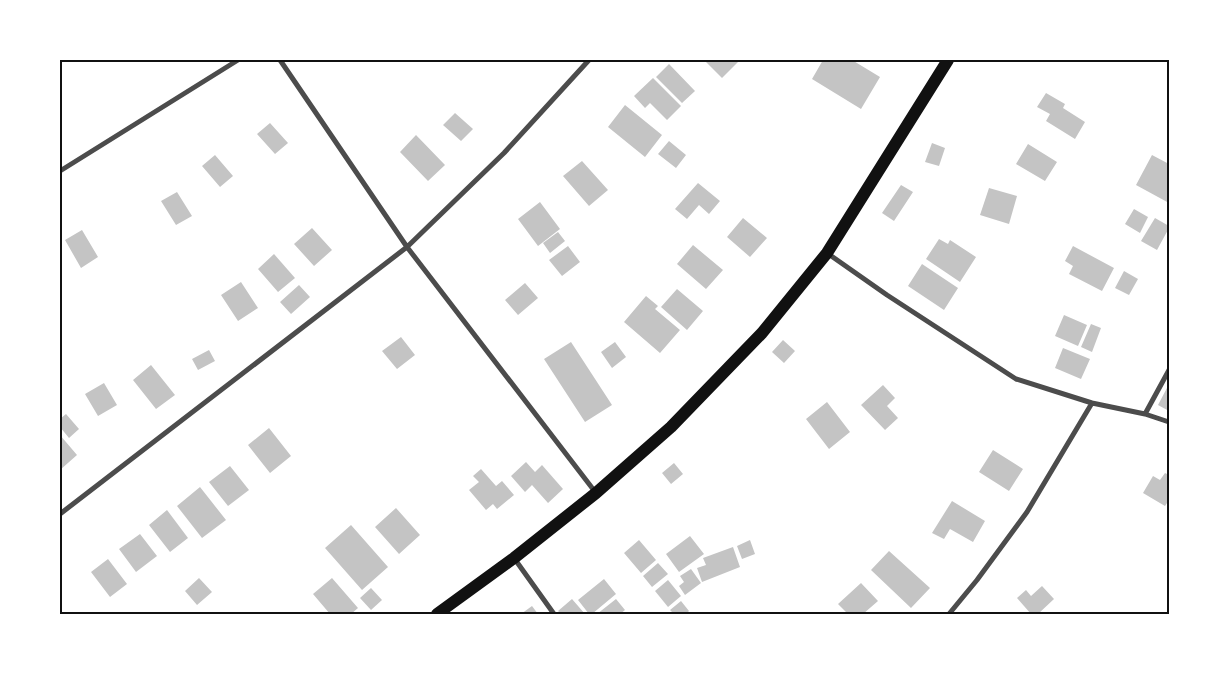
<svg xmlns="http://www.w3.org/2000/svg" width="1229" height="674" font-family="'Zilla Slab',serif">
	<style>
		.building { fill: #c4c4c4 }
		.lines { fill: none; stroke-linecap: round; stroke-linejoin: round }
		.minor { stroke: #4c4c4c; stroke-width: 5 }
		.primary { stroke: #111; stroke-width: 12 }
		.neatline { fill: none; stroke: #111; stroke-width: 2 }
	</style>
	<rect width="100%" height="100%" fill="#fff"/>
	<path class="building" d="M704 60H738L739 61 722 78Z
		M823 60H852L880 77 861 109 812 79Z
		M669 64 695 91 682 103 656 77Z
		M653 78 681 106 667 120 650 103 645 108 634 96Z
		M1046 93 1065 104 1063 108 1085 122 1075 139 1046 121 1050 114 1037 107Z
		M625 105 662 135 645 157 608 127Z
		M455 113 473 129 461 141 443 125Z
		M270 123 288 143 275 154 257 134Z
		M416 135 445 165 428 181 400 152Z
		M669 141 686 155 676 168 658 154Z
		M932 143 945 148 939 166 925 162Z
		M1028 144 1057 162 1045 181 1016 164Z
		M215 155 233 176 220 187 202 166Z
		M1152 155 1169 164V203L1136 185Z
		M582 161 608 190 589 206 563 176Z
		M698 183 720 201 709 214 699 205 687 219 675 209Z
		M901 185 913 192 894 221 882 213Z
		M989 188 1017 196 1009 224 980 215Z
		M177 192 192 216 176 225 161 201Z
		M540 202 560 229 538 246 518 219Z
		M1134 209 1148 217 1140 233 1125 224Z
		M743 218 767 238 750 257 727 237Z
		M1155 218 1169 226V228L1157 250 1141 241Z
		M312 228 332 250 314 266 294 244Z
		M82 230 98 257 81 268 65 240Z
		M558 232 565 241 550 253 543 243Z
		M939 239 948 244 950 240 976 257 960 282 926 259Z
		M693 245 723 270 706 289 677 264Z
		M568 246 580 262 562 276 549 260Z
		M1073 246 1114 268 1102 291 1069 274 1073 266 1065 261Z
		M274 254 295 278 278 292 258 269Z
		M922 264 958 288 944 310 908 286Z
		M1124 271 1138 279 1129 295 1115 288Z
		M241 282 258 308 238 321 221 295Z
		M525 283 538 298 518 315 505 300Z
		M299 285 310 297 291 314 280 302Z
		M677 289 703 311 687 330 661 307Z
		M646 296 658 306 655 309 680 330 660 353 624 322Z
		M1064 315 1087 325 1078 346 1055 336Z
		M1091 324 1101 328 1092 352 1081 347Z
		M401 337 415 355 397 369 382 351Z
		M783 340 795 351 784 363 772 352Z
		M571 342 612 405 585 422 544 359Z
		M615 342 626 357 612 368 601 352Z
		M1063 348 1090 359 1081 379 1055 368Z
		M209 350 215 361 198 370 192 359Z
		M151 365 175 395 156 409 133 380Z
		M104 383 117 405 98 416 85 394Z
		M883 385 895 398 887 406 898 418 885 430 861 405Z
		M1168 386 1169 387V411L1158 405Z
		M827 402 850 432 829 449 806 419Z
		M66 414 79 429 69 438 60 427V419Z
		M269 428 291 456 270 473 248 445Z
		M60 435 77 455 60 470Z
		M993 450 1023 469 1009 491 979 472Z
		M526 462 535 472 542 465 563 489 548 503 532 485 525 492 511 476Z
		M674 463 683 474 671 484 662 473Z
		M230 466 249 490 228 506 209 482Z
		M481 469 496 486 502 481 514 495 497 509 493 504 486 510 469 490 479 482 473 476Z
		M1165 473 1169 475V500L1165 506 1143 493 1153 476 1160 480Z
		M200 487 226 520 202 538 177 506Z
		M952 501 985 521 973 542 950 529 944 539 932 533Z
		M396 508 420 535 399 554 375 527Z
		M167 510 188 538 170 552 149 525Z
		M351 525 388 567 362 590 325 548Z
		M140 534 157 556 136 572 119 549Z
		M690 536 704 554 679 572 666 554Z
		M639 540 656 560 641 573 624 553Z
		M750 540 755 554 742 559 737 546Z
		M733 547 740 567 702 582 697 568 706 565 703 558Z
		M889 551 930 588 911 608 871 570Z
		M108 559 127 584 110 597 91 572Z
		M658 563 668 574 652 587 643 576Z
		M691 569 701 583 685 595 679 586 684 582 680 576Z
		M199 578 212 592 197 605 185 591Z
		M332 578 358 608 351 614H330L313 594Z
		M604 579 616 594 592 614H589L578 600Z
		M668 580 681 596 668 607 655 591Z
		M861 583 878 601 863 614H848L838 604Z
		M1042 586 1054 599 1038 614H1031L1017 598 1026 590 1031 596Z
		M371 588 382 600 371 610 360 598Z
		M572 599 585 614H561L558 611Z
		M616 599 625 610 620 614H597Z
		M681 601 689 611 686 614H674L670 610Z
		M532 606 538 614H521Z"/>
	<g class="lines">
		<path class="minor" d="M280 60 407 247 596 493
			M60 171 238 60
			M827 253 887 295 1016 379 1092 403 1145 414 1169 422
			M1145 414 1169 370
			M60 514 407 247 504 153 589 60
			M514 558 554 614
			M949 614 977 580 1027 512 1092 403"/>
		<path class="primary" d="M437 614 514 558 596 493 671 427 762 333 827 253 948 60"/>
	</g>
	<rect width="1229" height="674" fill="none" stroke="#ffffff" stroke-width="122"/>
	<rect x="61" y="61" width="1107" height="552" class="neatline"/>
</svg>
